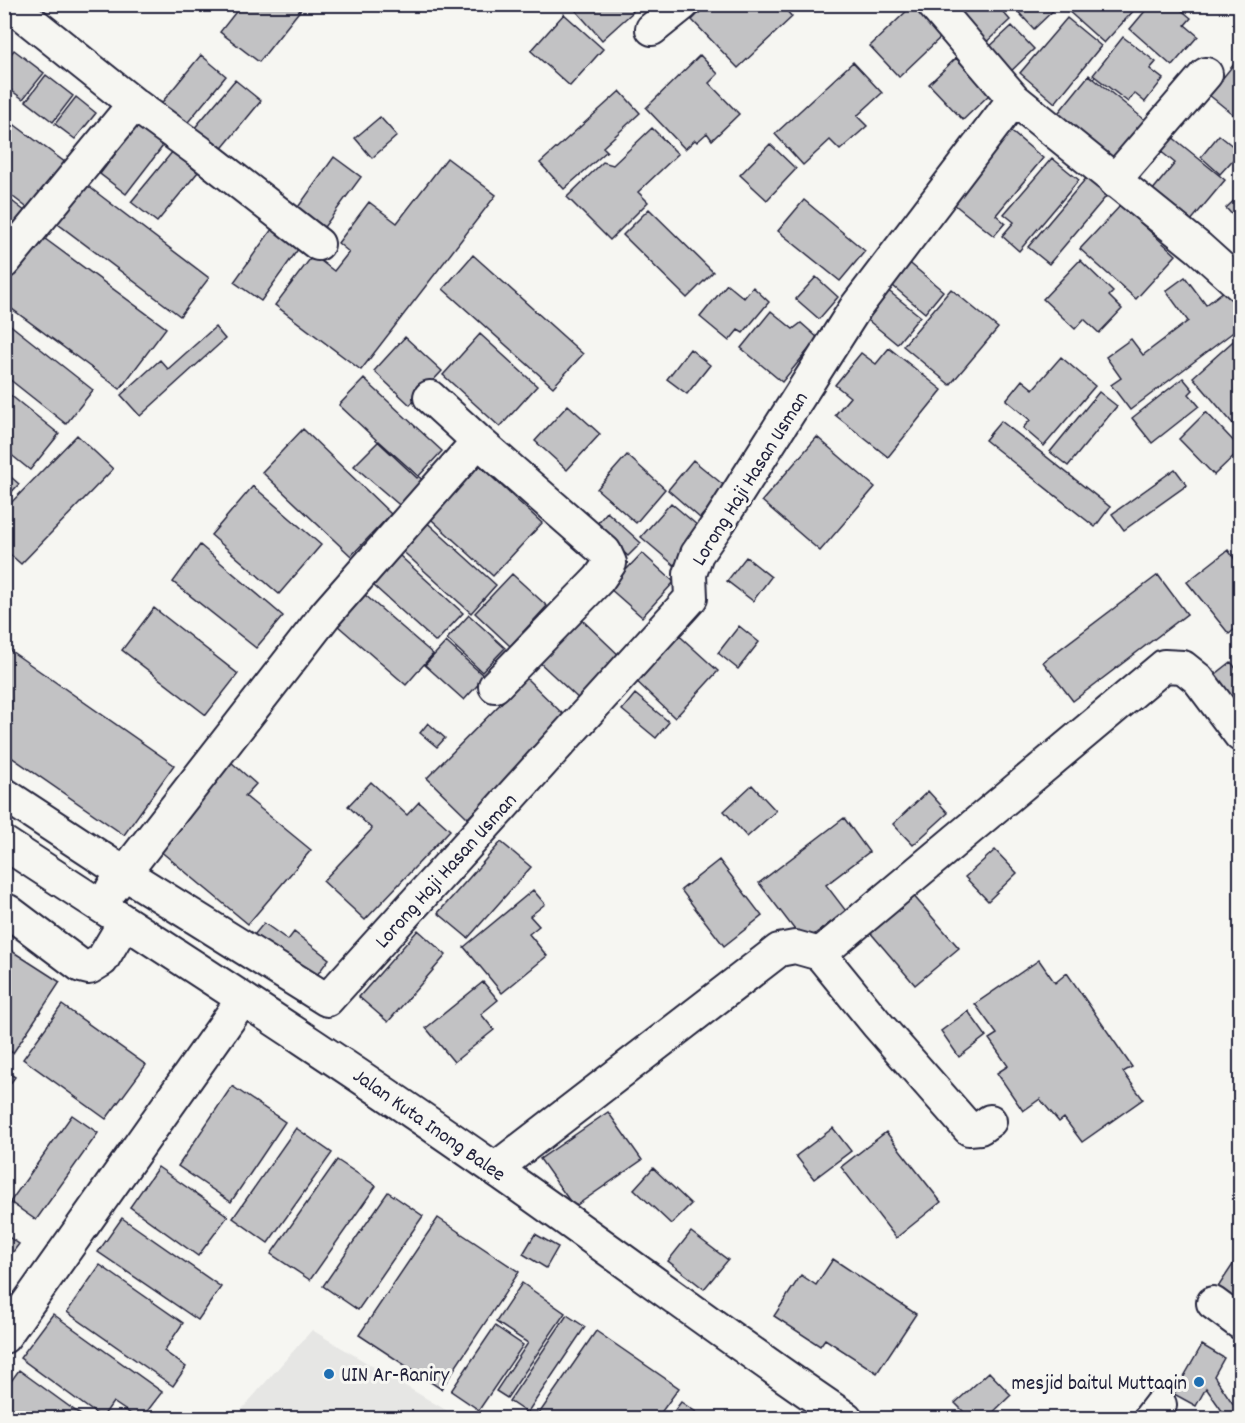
<svg xmlns="http://www.w3.org/2000/svg" width="1245" height="1423" font-family="Dekko,sans-serif">
	<style>
		.built { fill: #e6e6e4 }
		.building { fill: #c2c2c4; stroke: #22223b; stroke-width: 1.5 }
		.lines { fill: none; stroke-linecap: round; stroke-linejoin: round }
		.minor-casing { stroke: #22223b; stroke-width: 36 }
		.minor { stroke: #f6f6f2; stroke-width: 32 }
		.poi-dot { fill: #1f6fb2; stroke: #f6f6f2; stroke-width: 2 }
		.labels { text-anchor: middle; stroke-width: 6; stroke-linejoin: round; paint-order: stroke }
		.street-label { font-size: 21px; fill: #22223b; stroke: #f6f6f2 }
		.poi-label { font-size: 21px; fill: #22223b; stroke: #f6f6f2; text-anchor: start }
	</style>
	<rect width="100%" height="100%" fill="#f6f6f2"/>
	<filter id="ink" filterUnits="userSpaceOnUse"><feTurbulence type="fractalNoise" baseFrequency=".0167" numOctaves="2"/><feDisplacementMap in="SourceGraphic" scale="12" xChannelSelector="R" yChannelSelector="G"/><feConvolveMatrix kernelMatrix="1 2 1 2 8 2 1 2 1" color-interpolation-filters="sRGB"/></filter>
	<g filter="url(#ink)">
		<path class="built" d="M312 1330 459 1418H234Z"/>
		<path class="building" d="M242 4H305L259 62 220 32Z
			M570 4H626L633 12 602 40Z
			M708 4H781L792 17 738 68 692 20Z
			M940 4H996L1010 20 980 48Z
			M1011 4H1060L1034 29Z
			M1070 4H1134L1137 7 1104 43 1066 9Z
			M1151 4H1174L1191 18 1185 25 1198 36 1172 66 1130 29Z
			M913 5 942 36 899 77 870 46Z
			M564 14 603 49 570 86 531 51Z
			M1067 18 1101 46 1055 103 1020 73Z
			M1012 26 1034 49 1007 75 985 51Z
			M1123 37 1156 62 1150 69 1163 79 1145 102 1134 93 1128 102 1093 75Z
			M14 50 44 73 23 99 4 85V62Z
			M201 55 226 76 184 127 159 106Z
			M700 55 718 74 709 83 739 114 712 140 707 133 697 142 695 140 685 149 646 108Z
			M956 58 990 94 963 120 929 84Z
			M853 62 882 93 857 116 867 126 840 150 830 140 803 165 775 134Z
			M1234 64 1240 70V120L1209 95Z
			M46 75 73 96 53 122 26 101Z
			M1089 75 1145 120 1110 163 1055 117Z
			M235 80 261 101 219 152 193 130Z
			M620 91 640 113 603 147 607 151 564 189 540 163Z
			M76 97 96 113 75 139 55 124Z
			M4 117 70 166 34 213 4 190Z
			M380 117 397 136 372 158 355 138Z
			M140 121 166 142 126 194 100 174Z
			M652 128 678 154 638 192 648 202 610 240 567 197 603 162 613 165Z
			M1008 129 1043 158 996 215 1005 223 994 236 950 201Z
			M1219 135 1240 152 1220 174 1201 157Z
			M1171 136 1225 180 1190 222 1152 191 1175 163 1159 150Z
			M770 144 796 169 767 200 740 175Z
			M173 151 198 172 157 222 131 202Z
			M334 157 361 177 322 230 296 210Z
			M447 158 496 195 361 370 275 305 313 255 334 271 349 252 338 243 369 202 397 223Z
			M1052 158 1079 180 1019 251 1002 236 1014 222 1004 214Z
			M1088 176 1109 193 1049 264 1028 247Z
			M84 183 209 278 180 316 54 221Z
			M4 195 30 215 4 247Z
			M1240 195V223L1226 208Z
			M804 200 865 251 840 281 778 231Z
			M1121 205 1176 255 1136 299 1080 249Z
			M649 209 713 272 687 298 623 235Z
			M272 229 299 248 261 301 234 282Z
			M37 233 166 328 120 389 4 303V277Z
			M473 255 583 354 553 387 443 289Z
			M906 260 943 291 925 313 887 281Z
			M1080 260 1113 292 1109 296 1122 309 1099 333 1084 319 1075 329 1043 299Z
			M816 277 838 297 819 319 796 299Z
			M1185 277 1206 305 1225 290 1240 310V327L1130 410 1111 385 1121 378 1106 357 1131 339 1143 355 1188 321 1166 291Z
			M727 284 744 298 753 287 769 302 743 333 738 330 729 341 700 317Z
			M886 289 920 316 897 344 864 317Z
			M951 289 998 328 950 385 903 346Z
			M771 311 793 329 801 323 818 338 782 382 741 348Z
			M4 320 93 390 66 424 4 375Z
			M215 327 225 339 140 416 121 395 160 360 168 369Z
			M480 334 537 386 500 427 443 375Z
			M1240 335V432L1193 377Z
			M405 337 442 371 410 405 374 371Z
			M889 348 942 390 888 457 835 415 850 397 835 385 861 353 876 364Z
			M690 349 710 365 687 394 667 379Z
			M1061 357 1095 386 1044 446 1023 428 1030 420 1006 400 1022 380 1033 389Z
			M1183 378 1193 390 1189 394 1199 406 1152 443 1132 418Z
			M364 379 442 451 417 478 339 405Z
			M4 390 59 434 30 470 4 449Z
			M1099 392 1117 406 1068 466 1050 452Z
			M568 405 600 434 567 470 535 441Z
			M1206 412 1240 448V450L1214 475 1179 439Z
			M1001 421 1110 507 1095 527 985 440Z
			M303 429 391 514 351 556 262 472Z
			M77 435 113 469 21 564 4 549V510Z
			M817 437 875 487 820 551 762 501Z
			M379 441 427 484 404 509 354 466Z
			M627 455 665 489 636 523 597 489Z
			M470 457 542 523 493 576 421 510Z
			M693 460 726 487 700 518 668 490Z
			M1175 469 1187 485 1124 530 1112 514Z
			M4 471 19 484 4 500Z
			M253 486 321 545 279 594 211 535Z
			M671 503 704 531 674 565 641 537Z
			M607 512 641 543 628 556 595 526Z
			M422 518 496 585 471 613 397 546Z
			M200 545 283 616 256 648 173 582Z
			M390 547 463 613 436 642 363 576Z
			M1228 550 1240 566V625L1229 634 1187 582Z
			M642 553 674 582 642 617 609 588Z
			M746 557 771 577 753 601 727 581Z
			M512 574 547 606 510 646 475 613Z
			M1158 575 1187 614 1073 701 1043 662Z
			M357 588 433 654 406 685 330 619Z
			M154 608 238 674 206 715 122 650Z
			M469 615 505 648 482 672 447 639Z
			M580 618 623 659 582 702 538 661Z
			M739 626 759 642 738 669 718 653Z
			M672 629 718 671 675 718 630 675Z
			M446 642 485 677 464 700 425 665Z
			M8 649 174 765 124 835 4 752V654Z
			M1231 662 1240 674V706L1237 709 1212 677Z
			M526 678 567 718 468 818 427 778Z
			M635 694 669 722 656 738 622 710Z
			M428 723 445 738 437 747 420 733Z
			M231 762 256 784 245 796 311 850 248 924 153 845Z
			M371 782 407 815 419 802 450 830 365 920 323 881 372 829 348 806Z
			M752 785 776 811 747 837 724 811Z
			M928 791 948 813 913 845 893 824Z
			M844 818 869 852 826 885 846 911 804 942 759 883Z
			M501 842 531 867 468 938 438 913Z
			M995 850 1017 873 988 901 965 877Z
			M719 860 762 916 724 946 681 890Z
			M533 890 545 904 530 916 539 926 529 934 547 956 502 993 464 947Z
			M912 894 959 948 915 985 869 931Z
			M264 923 288 940 294 932 329 959 311 983 278 953 254 935Z
			M418 930 446 955 388 1022 359 997Z
			M4 946 60 982 13 1053 4 1048Z
			M1039 960 1055 983 1067 973 1132 1067 1123 1072 1143 1099 1082 1142 1064 1118 1059 1122 1040 1099 1023 1111 997 1073 1008 1066 989 1039 997 1034 975 1004Z
			M483 982 498 1000 481 1014 494 1030 454 1062 426 1028Z
			M62 1005 146 1065 106 1119 23 1059Z
			M968 1011 986 1036 959 1057 941 1031Z
			M4 1070 15 1077 4 1092Z
			M232 1086 285 1122 231 1202 178 1166Z
			M608 1112 642 1160 574 1207 540 1159Z
			M72 1115 98 1133 36 1220 10 1202Z
			M296 1128 332 1153 268 1243 233 1218Z
			M833 1128 851 1151 814 1179 796 1156Z
			M886 1132 941 1202 896 1238 841 1167Z
			M337 1160 376 1186 310 1280 271 1254Z
			M158 1167 228 1216 198 1256 130 1207Z
			M653 1168 691 1204 671 1224 634 1189Z
			M388 1192 423 1216 358 1310 323 1286Z
			M122 1218 221 1287 198 1320 98 1252Z
			M438 1218 519 1272 441 1389 359 1335Z
			M691 1232 728 1260 704 1289 668 1261Z
			M4 1234 19 1244 4 1264Z
			M535 1234 558 1247 546 1268 523 1254Z
			M1240 1254V1302L1218 1287Z
			M833 1259 916 1314 877 1373 825 1339 820 1346 774 1316 801 1275 816 1285Z
			M100 1265 183 1323 164 1351 186 1367 173 1386 67 1312Z
			M522 1283 565 1313 507 1398 496 1391 528 1343 496 1322Z
			M53 1314 162 1392 142 1418H137L113 1402 102 1418 20 1358Z
			M567 1315 585 1327 527 1413 509 1401Z
			M495 1326 523 1345 479 1410 451 1391Z
			M596 1331 679 1388 657 1418H536Z
			M1202 1345 1224 1358 1214 1376 1240 1414V1418H1227L1206 1388 1196 1406 1174 1394Z
			M19 1370 85 1418H4V1391Z
			M989 1372 1011 1395 987 1418H970L955 1403Z
			M681 1402 705 1418H669Z"/>
		<g class="lines">
			<defs>
				<path id="minor" d="M9 4 134 104
					M933 4 1014 99 1199 248 1240 285
					M652 29 683 4
					M1114 181 1206 74
					M4 262 134 104 200 152 318 244
					M478 441 605 552 610 563 599 579 495 686
					M4 794 124 873 327 1000 691 598 690 574 697 554 720 521 856 307 1014 99
					M4 843C169 951 334 1056 495 1169 613 1251 727 1338 846 1418
					M112 889 326 614 478 441 430 397
					M8 911 81 966 89 968 102 960 124 923
					M820 954 1164 666 1183 667 1198 679 1240 735
					M495 1169 779 950 795 947 820 954 877 1024 969 1129 980 1128 990 1121
					M1213 1303 1240 1323
					M4 1337 243 999
					M1150 1418 1160 1405"/>
			</defs>
			<use href="#minor" class="minor-casing"/>
			<use href="#minor" class="minor"/>
		</g>
	</g>
	<g class="poi-dot">
		<circle cx="329" cy="1374" r="6"/>
		<circle cx="1199" cy="1382" r="6"/>
	</g>
	<g class="labels">
		<g class="street-label">
			<text transform="translate(749 478) rotate(-58)" y="7">Lorong Haji Hasan Usman</text>
			<text transform="translate(445 870) rotate(-48)" y="7">Lorong Haji Hasan Usman</text>
			<text transform="translate(430 1124) rotate(35)" y="7">Jalan Kuta Inong Balee</text>
		</g>
		<g class="poi-label">
			<text x="341" y="1381">UIN Ar-Raniry</text>
			<text x="1187" y="1389" text-anchor="end">mesjid baitul Muttaqin</text>
		</g>
	</g>
	<rect width="1245" height="1423" fill="none" stroke="#f6f6f2" stroke-width="24"/>
	<rect x="12" y="12" width="1221" height="1399" fill="none" stroke="#22223b" stroke-width="2" filter="url(#ink)"/>
</svg>
